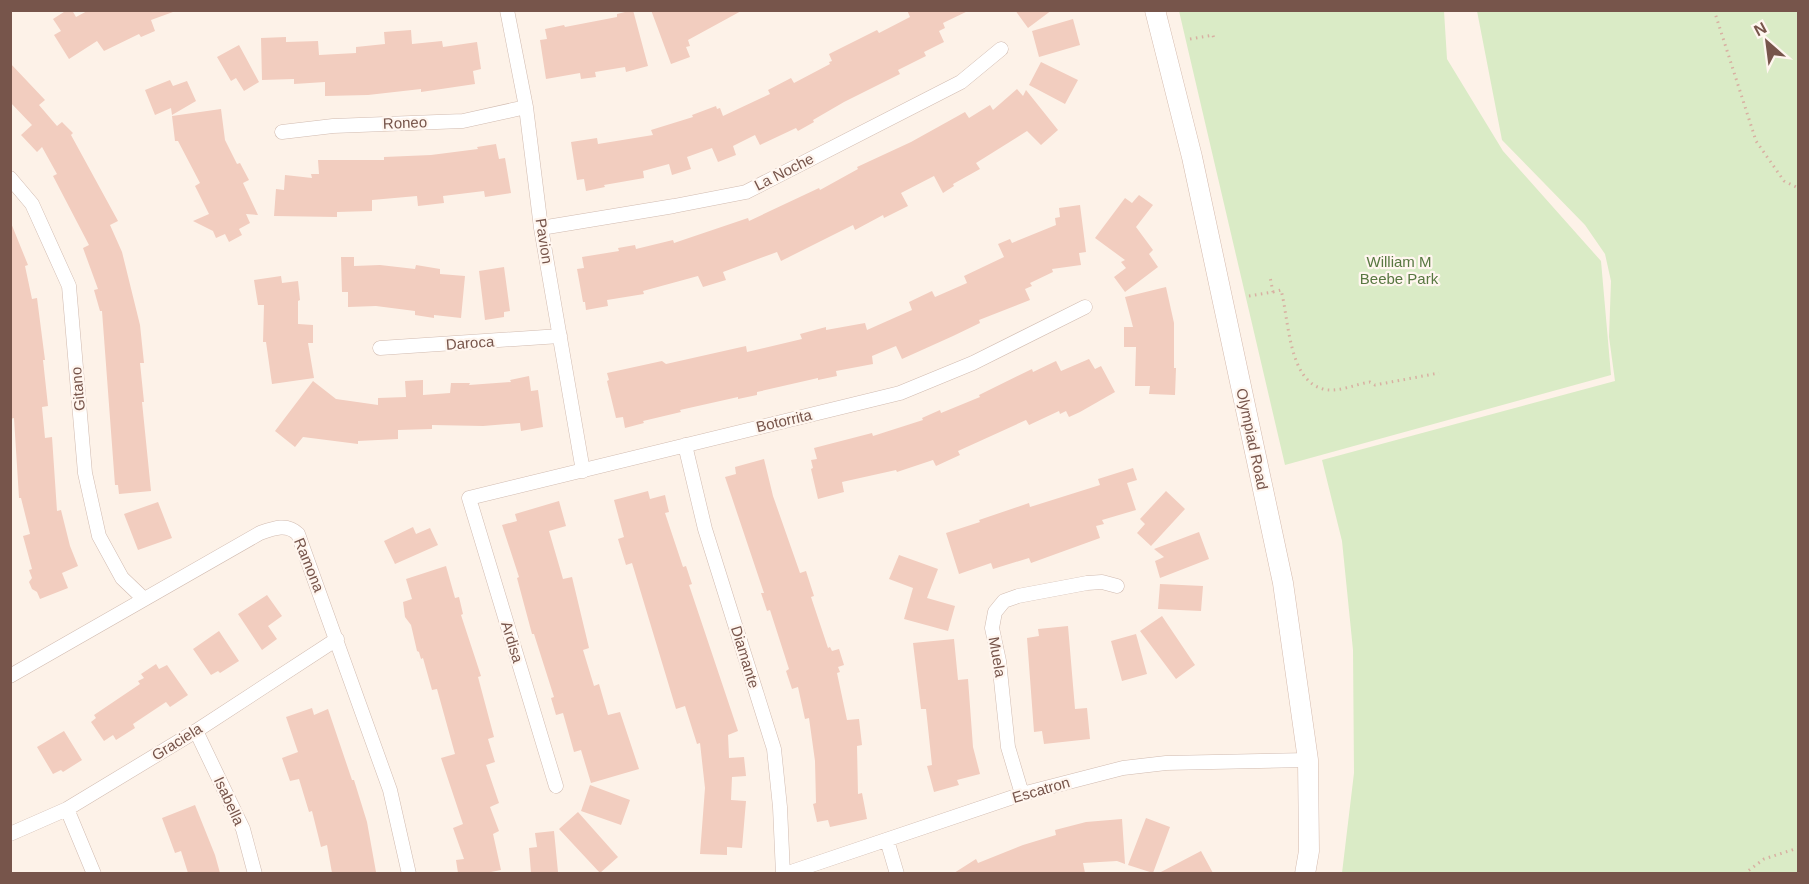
<svg xmlns="http://www.w3.org/2000/svg" width="1809" height="884" font-family="Helvetica,sans-serif">
	<style>
		.green { fill: #daebc6 }
		.building { fill: #f2cdbf }
		.lines { fill: none; stroke-linecap: round; stroke-linejoin: round }
		.street-casing { stroke: #d1bbb0; stroke-width: 15 }
		.secondary-casing { stroke: #d4baad; stroke-width: 21 }
		.path { stroke: #d8b0a2; stroke-width: 3; stroke-dasharray: 1.5 4.5; stroke-linecap: butt }
		.street { stroke: #fff; stroke-width: 14 }
		.secondary { stroke: #fff; stroke-width: 20 }
		.labels { text-anchor: middle; stroke-width: 4.5; stroke-linejoin: round; paint-order: stroke }
		.street-label { font-size: 15px; fill: #77554b; stroke: #fff6ef }
		.park-label { font-size: 15px; fill: #587741; stroke: #fff6ef }
	</style>
	<rect width="100%" height="100%" fill="#fdf2e8"/>
	<path class="green" d="M1179 11H1444L1447 59 1503 151 1601 261 1611 375 1285 465Z
		M1477 11H1798V873H1342L1354 773 1353 650 1342 541 1322 460 1615 381 1609 337 1611 281 1605 254 1585 225 1502 140Z"/>
	<path class="building" d="M67 10H72L76 17 89 10 173 12 151 20 155 31 141 37 139 34 104 51 97 41 69 59 54 35 61 31 53 19Z
		M633 10 648 66 626 72 625 67 595 72 596 77 581 79 580 73 546 79 540 40 547 39 545 29 564 25 565 27 617 17V14Z
		M651 10H743L688 40 690 46 686 47 690 57 671 64Z
		M907 10H970L943 23 945 28 939 31 944 42 924 52 926 56 898 70 900 74 844 102 813 120 814 122 798 131 796 128 760 145 755 135 733 146 736 155 718 162 712 148 687 157 691 169 672 175 669 164 643 171 644 178 604 185 605 187 586 191 584 179 577 180 571 142 597 138 598 144 653 135 651 130 693 117 692 115 716 106 717 109 720 108 723 116 770 94 768 90 791 78 794 83 830 64 829 62 832 61 829 54 877 30 879 33 910 17Z
		M1015 10H1052L1028 28Z
		M1073 19 1080 45 1039 57 1032 31Z
		M411 30 412 44 442 41 443 47 477 42 481 69 473 71 475 84 421 92V89L368 95 325 96V82L294 84V79L262 80 261 38 286 37V42L318 41 319 55 356 53V47L385 44 384 32Z
		M239 45 259 82 244 91 236 78 231 81 217 57Z
		M1041 62 1078 80 1065 104 1029 85Z
		M10 63 45 100 39 105 57 126 62 122 73 133 71 135 118 221 110 225 122 252 140 325 144 363H140L144 402H142L151 491 119 494 118 485H115L102 311H100L94 290 98 289 83 248 89 245 53 176 57 174 42 147 37 152 21 135 32 125 10 102Z
		M170 80 173 86 187 81 196 101 172 115 171 108 155 115 145 90Z
		M1017 89 1023 96 1026 90 1058 130 1041 145 1027 131 976 163 980 169 953 184 954 186 943 193 934 176 901 193 908 206 884 218 883 215 855 230 853 225 781 261 777 252 723 272 726 280 703 287 698 276 643 291 644 294 607 300 608 306 586 310 585 302H583L577 269 584 268 582 257 619 251 618 248 635 245 636 249 673 240 674 243 748 218 749 221 819 188 820 190 858 169 857 167 911 142 965 112 969 118 990 105 993 110Z
		M221 109 225 140 237 164 240 163 249 180 243 183 258 215 246 214 250 223 239 229 242 235 229 242 225 234 216 238 213 231 193 221 209 214 195 186 200 183 178 141H175L172 116Z
		M496 144 499 159 505 158 511 193 485 197 484 191 443 196 444 203 418 206 417 196 372 200V211L337 212V217L274 216 276 189 284 190 285 175 312 178 311 174H319L318 160H384V157L431 155 478 149 477 147Z
		M1139 195 1153 205 1136 227 1153 250 1149 254 1158 267 1125 292 1114 277 1126 268 1121 262 1125 260 1095 238 1125 198 1132 203Z
		M1080 205 1086 252 1079 253 1081 265 1052 269 1053 272 1030 283 1032 286 1025 289 1030 300 979 320 980 323 953 336 902 359 896 346 872 356 873 364 836 371 837 376 818 380V378L757 392V395L738 399V397L680 410 681 412 643 421 644 423 625 428 623 417 616 418 607 381 609 380 607 373 662 361 666 364 746 346 747 352 802 339 800 334 826 327V330L865 323 867 330 912 310 909 302 932 291 935 297 967 283 964 276 1004 257 998 244 1010 239 1012 243 1056 225 1055 218 1060 217 1059 208Z
		M11 223 28 265 25 266 32 299 37 298 45 360H43L48 406 42 407 45 438 52 437 57 511 61 510 70 546 78 566 62 573 68 588 40 599 37 592 32 589 29 582 32 578 29 570 32 569 23 536 30 534 21 498H19L14 418 10 419V403H12L10 383Z
		M341 257H354V266L380 265 415 269 416 265 440 269V274L465 276 461 318 434 315V318L415 315V311L376 306 348 307V292H342Z
		M504 267 510 311 504 312V317L485 320 479 271Z
		M281 276 282 283 298 281 300 300 298 301V324L313 325V343H308L314 378 272 384 266 342H263L264 305H258L254 280Z
		M1166 287 1174 323V368H1176L1175 395 1149 394 1150 386H1135L1136 347H1124V327H1133L1125 297Z
		M1089 359 1095 369 1101 366 1115 392 1080 412 1069 417 1066 411 1060 414 1059 411 1029 425 1026 420 958 451 960 455 936 466 933 460 897 472 896 470 842 482 844 492 818 499 811 469 813 468 811 460 817 459 814 448 872 433 873 436 923 420 922 418 940 410 941 413 980 397 979 395 1032 369 1033 372 1056 361 1061 371Z
		M529 376 531 391 538 390 543 427 521 431 520 423 483 426 432 425V429L398 430V439L358 441V444L303 437 295 447 275 431 313 381 336 399 378 405V398L406 397 405 381 423 380V395L450 393 451 383H470L469 385 511 382 510 380Z
		M764 459 773 496 800 573 806 571 814 596 811 597 828 648 830 647 832 651 839 649 844 665 838 667 840 672 837 673 847 720 859 719 862 745 857 746 858 794 862 793 867 819 830 827 828 820 817 822 813 804 816 803 815 761 809 718 805 719 798 687 792 689 786 671 789 669 770 610 767 611 761 593H764L725 477 736 474 735 467Z
		M1133 468 1137 480 1127 483 1136 510 1102 520 1104 524 1096 526 1100 538 1031 563 1029 558 993 569 991 563 959 574 946 533 980 522 979 520 1029 503 1030 507 1100 485 1098 479Z
		M648 491 650 499 665 495 669 512 665 513 683 567 686 566 692 584 689 585 738 731 728 735 729 758 744 757 746 776 732 777 731 800 746 801 742 848 727 847V855L700 854 705 788 700 743 697 744 685 706 676 709 632 563 626 565 618 539 624 537 614 500Z
		M1166 491 1185 509 1151 546 1137 533 1145 524 1140 519Z
		M559 501 566 526 549 531 563 579 572 577 589 648 583 650 594 686 599 684 608 715 620 712 639 769 591 783 581 750 574 752 563 713 556 715 551 698 554 697 534 634H532L517 578 519 577 502 525 517 521 515 514Z
		M158 502 172 538 138 550 124 514Z
		M413 527 416 534 430 528 438 545 395 564 384 541Z
		M1199 532 1209 559 1160 578 1155 561 1164 557 1154 549Z
		M899 555 938 569 927 598 955 606 948 631 904 619 913 588 889 579Z
		M446 566 455 598 459 597 463 614 461 615 481 676 478 677 494 737 488 739 495 762 486 765 499 803 490 807 499 831 493 834 501 870 486 873H458L456 860 464 859 453 828 463 824 441 758 455 754 437 689 432 690 423 658 421 659 419 652 417 651 411 625 405 617 403 602 412 599 406 579Z
		M1160 584 1203 586 1201 611 1158 609Z
		M267 595 282 616 268 626 277 639 262 650 238 614Z
		M1162 616 1195 665 1176 679 1140 631Z
		M1068 626 1075 709 1087 708 1090 739 1044 744 1042 731 1034 732 1027 638 1039 636 1038 629Z
		M219 631 239 661 220 673 218 671 211 675 193 649Z
		M1136 634 1147 674 1122 681 1111 641Z
		M954 639 958 680 968 679 973 747 980 774 957 780 959 785 934 792 927 766 932 765 926 709H921L913 643Z
		M156 664 159 669 167 665 188 695 170 707 166 702 133 724 135 728 116 740 113 735 104 741 91 722 96 718 94 715 140 684 138 681 144 678 141 674Z
		M312 708 314 715 328 709 352 780H354L367 822 376 872 367 873H332L327 845 321 847 312 811 309 812 299 779 290 781 282 758 298 752 286 717Z
		M64 731 82 760 63 772 61 770 53 774 37 747Z
		M590 785 630 800 621 825 581 811Z
		M195 805 215 855 220 873H188L181 851 175 853 162 818Z
		M578 812 618 857 600 873 559 829Z
		M1146 818 1170 827 1153 873 1128 865Z
		M1122 819 1125 864 1117 861 1083 863 1085 873H954L976 859 978 863 1023 845 1056 835 1055 830 1086 822Z
		M554 831 558 872 531 873 529 848 537 847 535 833Z
		M1201 851 1213 873H1159Z"/>
	<g class="lines">
		<defs>
			<path id="street" d="M507 10 526 107 541 228 583 471
				M282 132 333 126 463 121 526 107
				M10 178 32 204 69 286 85 473 99 536 122 578 144 599
				M541 228 674 206 746 192 961 82 1001 49
				M380 348 560 336
				M685 445 705 529 774 749 780 807 783 874
				M10 676 260 533C274 528 287 523 298 534L390 790 409 874
				M196 731 243 829 255 874
				M556 786 469 498 900 393 973 363 1085 307
				M1022 794 1008 747 999 661 992 628 995 612 1004 601 1018 596 1087 583 1102 582 1117 586
				M67 809 94 874
				M10 834 67 809 196 731 337 639
				M887 840 897 874
				M785 874 1022 794 1123 768 1166 763 1308 760"/>
			<path id="secondary" d="M1155 10 1192 157 1283 583 1308 760 1309 851 1305 874"/>
		</defs>
		<use href="#street" class="street-casing"/>
		<use href="#secondary" class="secondary-casing"/>
		<path class="path" d="M1714 10 1756 141 1784 181 1798 188
			M1190 39 1213 35 1214 40
			M1273 292 1281 290C1289 319 1288 380 1323 389 1337 393 1356 384 1370 382L1375 385 1439 373
			M1249 296 1273 292 1270 277
			M1744 874 1764 859 1798 848"/>
		<use href="#street" class="street"/>
		<use href="#secondary" class="secondary"/>
	</g>
	<g class="labels">
		<g class="street-label">
			<text transform="translate(405 123) rotate(-2)" y="5">Roneo</text>
			<text transform="translate(784 172) rotate(-27)" y="5">La Noche</text>
			<text transform="translate(544 241) rotate(81)" y="5">Pavion</text>
			<text transform="translate(470 343) rotate(-4)" y="5">Daroca</text>
			<text transform="translate(78 389) rotate(-95)" y="5">Gitano</text>
			<text transform="translate(784 421) rotate(-13)" y="5">Botorrita</text>
			<text transform="translate(1252 439) rotate(78)" y="5">Olympiad Road</text>
			<text transform="translate(309 565) rotate(68)" y="5">Ramona</text>
			<text transform="translate(512 642) rotate(73)" y="5">Ardisa</text>
			<text transform="translate(745 657) rotate(73)" y="5">Diamante</text>
			<text transform="translate(997 657) rotate(80)" y="5">Muela</text>
			<text transform="translate(177 742) rotate(-32)" y="5">Graciela</text>
			<text transform="translate(1041 790) rotate(-16)" y="5">Escatron</text>
			<text transform="translate(229 801) rotate(65)" y="5">Isabella</text>
		</g>
		<g class="park-label">
			<text x="1399" y="267">William M<tspan x="1399" dy="17">Beebe Park</tspan></text>
		</g>
	</g>
	<rect width="1809" height="884" fill="none" stroke="#77554b" stroke-width="24"/>
	<g transform="translate(1767 42) rotate(332)" stroke="#fff6ef" stroke-width="4.5" paint-order="stroke">
	<path d="M0-4.5L10 22L0 15L-10 22Z" fill="#77554b"/>
	<text y="-9" font-size="16" font-weight="bold" text-anchor="middle" fill="#77554b">N</text>
	</g>
</svg>
